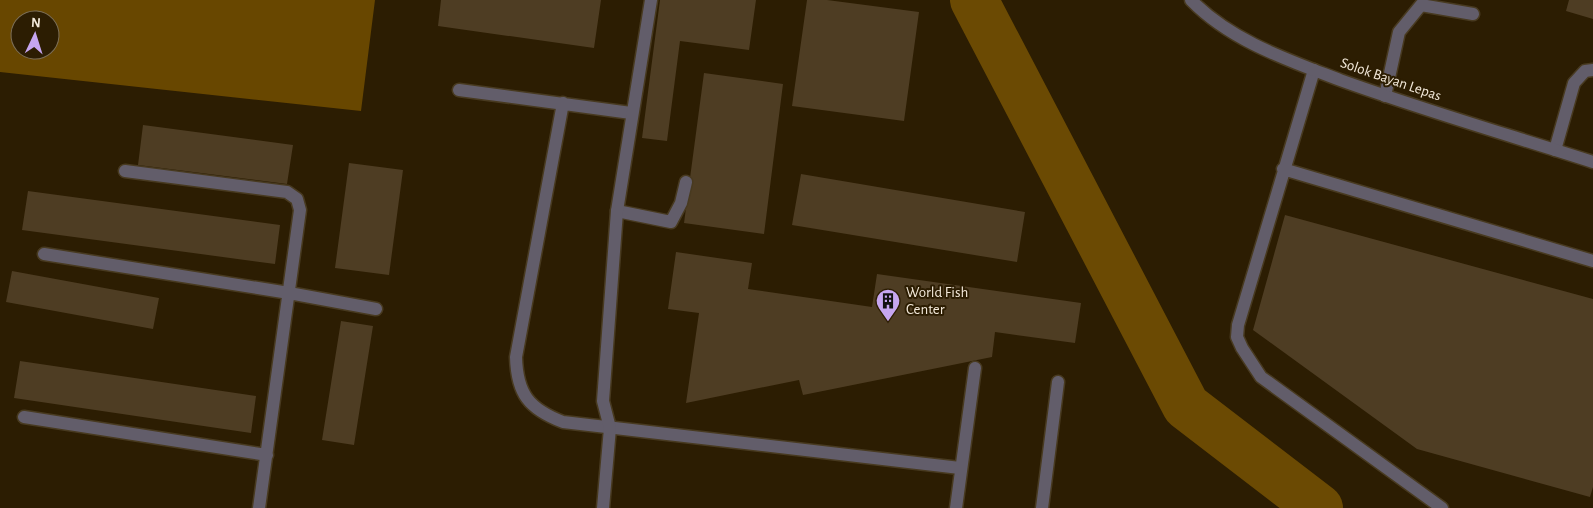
<svg xmlns="http://www.w3.org/2000/svg" width="1593" height="508" font-family="'Alegreya Sans',sans-serif">
	<style>
		.forest { fill: #684700; fill-rule: evenodd }
		.lines { fill: none; stroke-linecap: round; stroke-linejoin: round }
		.river { stroke: #6b4a03; stroke-width: 48 }
		.building { fill: #4e3d23 }
		.lane-casing { stroke: #483a20; stroke-width: 15 }
		.street-casing { stroke: #483a20; stroke-width: 15 }
		.lane { stroke: #625d6a; stroke-width: 12 }
		.street { stroke: #625d6a; stroke-width: 12 }
		.labels { text-anchor: middle; stroke-width: 4; stroke-linejoin: round; paint-order: stroke }
		.street-label { font-size: 15px; fill: #f3e9da; stroke: #2c1d02 }
		.poi-label { font-size: 15px; fill: #f3e9da; stroke: #2c1d02; text-anchor: start }
	</style>
	<rect width="100%" height="100%" fill="#2c1d02"/>
	<path class="forest" d="M0 0H375L361 111 0 72ZM20 20H50V50H20Z"/>
	<g class="lines">
		<path class="river" d="M974 0 1186 406 1319 508"/>
	</g>
	<path class="building" d="M441 0H601L594 48 438 26Z
		M660 0H756L749 50 680 41 667 141 642 138Z
		M807 0H827L919 12 904 121 792 106Z
		M1569 0H1593V19L1566 11Z
		M704 73 783 84 764 234 684 223Z
		M143 125 293 145 287 184 138 165Z
		M349 163 403 170 389 275 335 268Z
		M801 174 1025 212 1017 262 792 225Z
		M28 191 280 225 275 264 22 230Z
		M1285 215 1593 299V487L1590 497 1417 449 1253 330Z
		M676 252 752 263 748 289 872 307 877 274 1081 303 1075 343 995 332 992 357 803 395 799 380 686 403 699 313 668 309Z
		M12 271 159 298 153 329 6 302Z
		M341 321 373 326 354 445 322 440Z
		M20 361 256 396 251 433 14 398Z"/>
	<g class="lines">
		<defs>
			<path id="lane" d="M1314 70 1238 325 1237 337 1242 348 1261 377 1442 508
				M459 90 631 113
				M1385 96 1399 32 1421 5 1473 14
				M563 103 516 357C517 394 529 409 563 422L960 468
				M1555 150 1574 83 1585 71 1593 70
				M1283 169 1593 261
				M617 211 671 222 681 203 686 182
				M956 508 975 368"/>
			<path id="street" d="M1191 0C1231 41 1288 60 1340 80 1423 110 1509 135 1593 162
				M125 171 287 192 297 199 300 210 259 508
				M44 254 289 293 376 309
				M24 417 267 455
				M603 508 610 428 603 401 617 211 651 0
				M1042 508 1058 382"/>
		</defs>
		<use href="#lane" class="lane-casing"/>
		<use href="#street" class="street-casing"/>
		<use href="#lane" class="lane"/>
		<use href="#street" class="street"/>
	</g>
	<defs>
		<symbol id="building-pin" viewBox="-11 -11 22 30"><path d="M0 17L-7.5 6A9.5 9.5 0 1 1 7.5 6Z" fill="#c6a6f0" stroke="#2c1d02"/><path d="M-4-6H4V6H1V3H-1V6H-4ZM-2.5-4.3h1.7v1.8h-1.7ZM.8-4.3h1.7v1.8H.8ZM-2.5-1h1.7V.8h-1.7ZM.8-1h1.7V.8H.8Z" fill="#111"/></symbol>
	</defs>
	<g fill-rule="evenodd">
		<use href="#building-pin" x="874" y="287" width="28" height="38"/>
	</g>
	<g class="labels">
		<g class="street-label">
			<text transform="translate(1391 79) rotate(19)" y="5">Solok Bayan Lepas</text>
		</g>
		<g class="poi-label">
			<text x="906" y="297">World Fish<tspan x="906" dy="17">Center</tspan></text>
		</g>
	</g>
	<g transform="translate(35 35) rotate(4)"><circle r="24" fill="#2c1d02" stroke="#7c6f58"/>
	<path d="M0-4L9 19L0 12L-9 19Z" fill="#c6a6f0"/>
	<text y="-8" font-size="14" font-weight="bold" text-anchor="middle" fill="#f3e9da">N</text>
	</g>
</svg>
